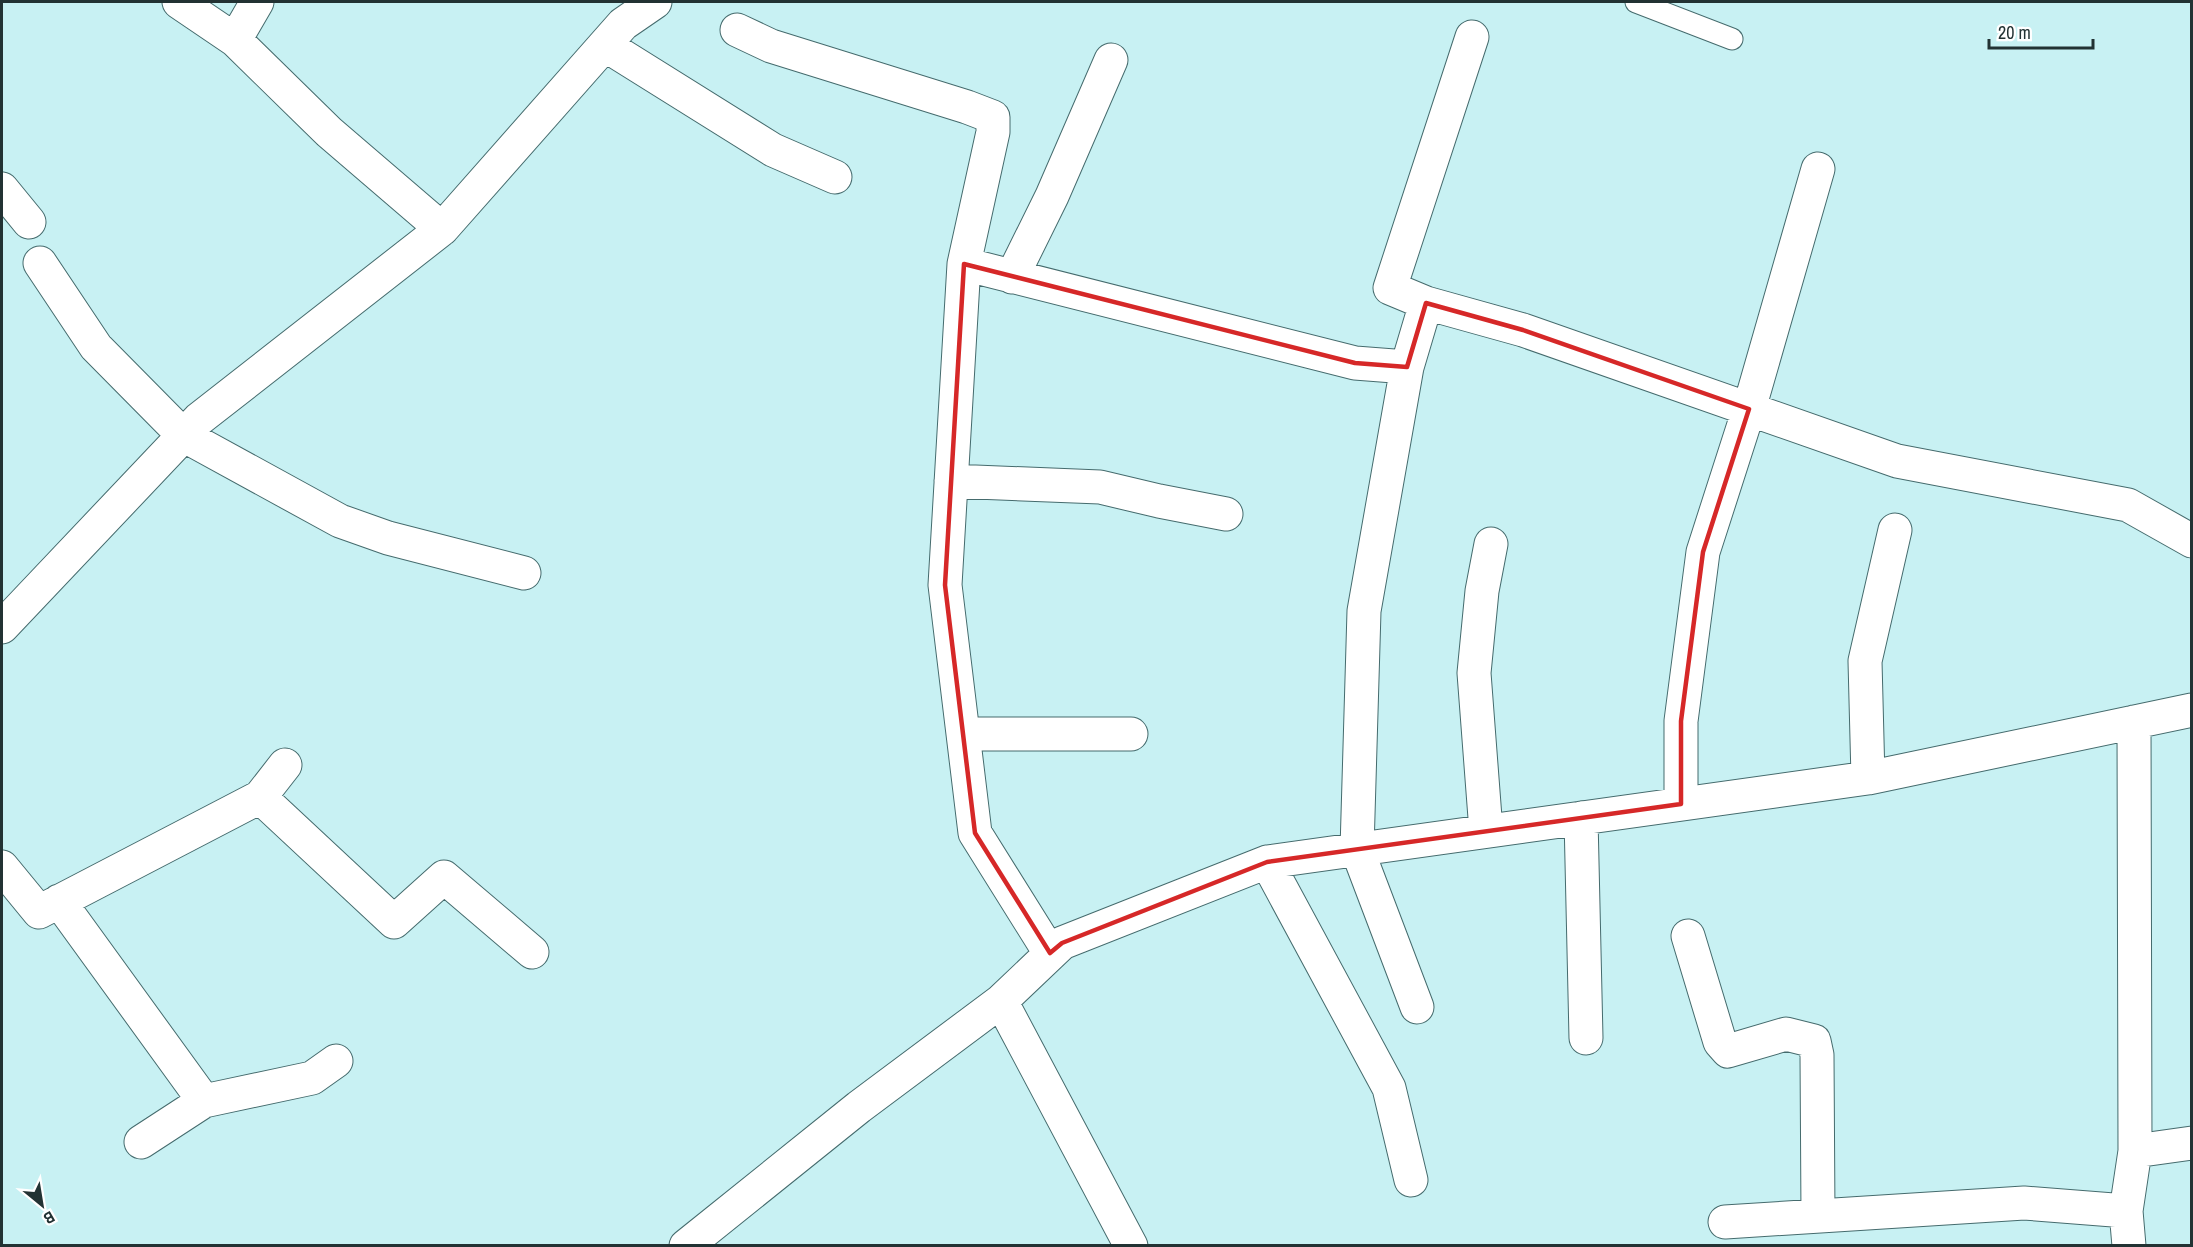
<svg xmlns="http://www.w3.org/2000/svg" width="2193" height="1247" font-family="'Archivo Narrow',sans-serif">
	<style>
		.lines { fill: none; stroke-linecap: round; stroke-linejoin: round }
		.service-casing { stroke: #456b6d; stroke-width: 23 }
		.minor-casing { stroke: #456b6d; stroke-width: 35 }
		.service { stroke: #fff; stroke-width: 21 }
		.minor { stroke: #fff; stroke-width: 33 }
		.marked { fill: none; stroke: #d62828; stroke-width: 4.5; stroke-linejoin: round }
	</style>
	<rect width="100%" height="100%" fill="#c8f1f3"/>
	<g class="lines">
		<defs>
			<path id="service" d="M1636 2 1732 39"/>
			<path id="minor" d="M179 2 235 40 329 132 442 229
				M737 30 771 46 967 107 993 117V132L964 264 945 585 975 833 1050 953
				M1472 37 1390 288 1426 303 1523 330 1897 461 2128 505 2192 541
				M235 40 257 2
				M605 45 773 150 835 177
				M2 189 29 222
				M40 263 96 347 183 435 340 521 388 538 524 573
				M964 264 1355 363 1407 367
				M1012 277 1052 196 1111 60
				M951 481 1100 487 1159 501 1226 514
				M2 627 199 419 442 229 623 24 655 2
				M963 734H1131
				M1868 778 1865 661 1895 530
				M260 797 394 922 444 877 532 952
				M1681 804V721L1703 552 1749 409 1818 169
				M1581 818 1586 1038
				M1486 831 1474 673 1482 591 1491 544
				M1267 862 1389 1088 1411 1180
				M2 867 39 912 260 797 285 765
				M59 901 204 1101
				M1688 936 1720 1042 1728 1051 1786 1034 1814 1041 1817 1055 1818 1216
				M1001 1001 1131 1246
				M1417 1007 1357 849 1364 611 1407 367 1426 303
				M141 1142 204 1101 312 1078 336 1061
				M2135 1151 2192 1143
				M1725 1222 2024 1203 2126 1211
				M686 1246 859 1107 1001 1001 1062 943 1267 862 1868 778 2192 710
				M2129 1246 2126 1211 2135 1151 2134 722"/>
		</defs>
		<use href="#service" class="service-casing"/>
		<use href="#minor" class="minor-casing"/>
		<use href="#service" class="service"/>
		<use href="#minor" class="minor"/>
	</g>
	<path class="marked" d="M964 264 1355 363 1407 367 1426 303 1523 330 1749 409 1703 552 1681 721V804L1267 862 1062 943 1050 953 975 833 945 585Z"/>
	<rect width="2193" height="1247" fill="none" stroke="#223233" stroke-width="6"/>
	<g transform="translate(42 1205) rotate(150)" stroke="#ffffff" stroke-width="4.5" paint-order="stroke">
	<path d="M0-4.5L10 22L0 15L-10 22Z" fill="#223233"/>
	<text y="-9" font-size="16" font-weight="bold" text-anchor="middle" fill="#223233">B</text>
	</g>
	<path d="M1989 39v9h104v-9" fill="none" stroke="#223233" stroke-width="3"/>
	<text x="1998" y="39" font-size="18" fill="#223233" stroke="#ffffff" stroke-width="4.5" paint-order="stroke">20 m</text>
</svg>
